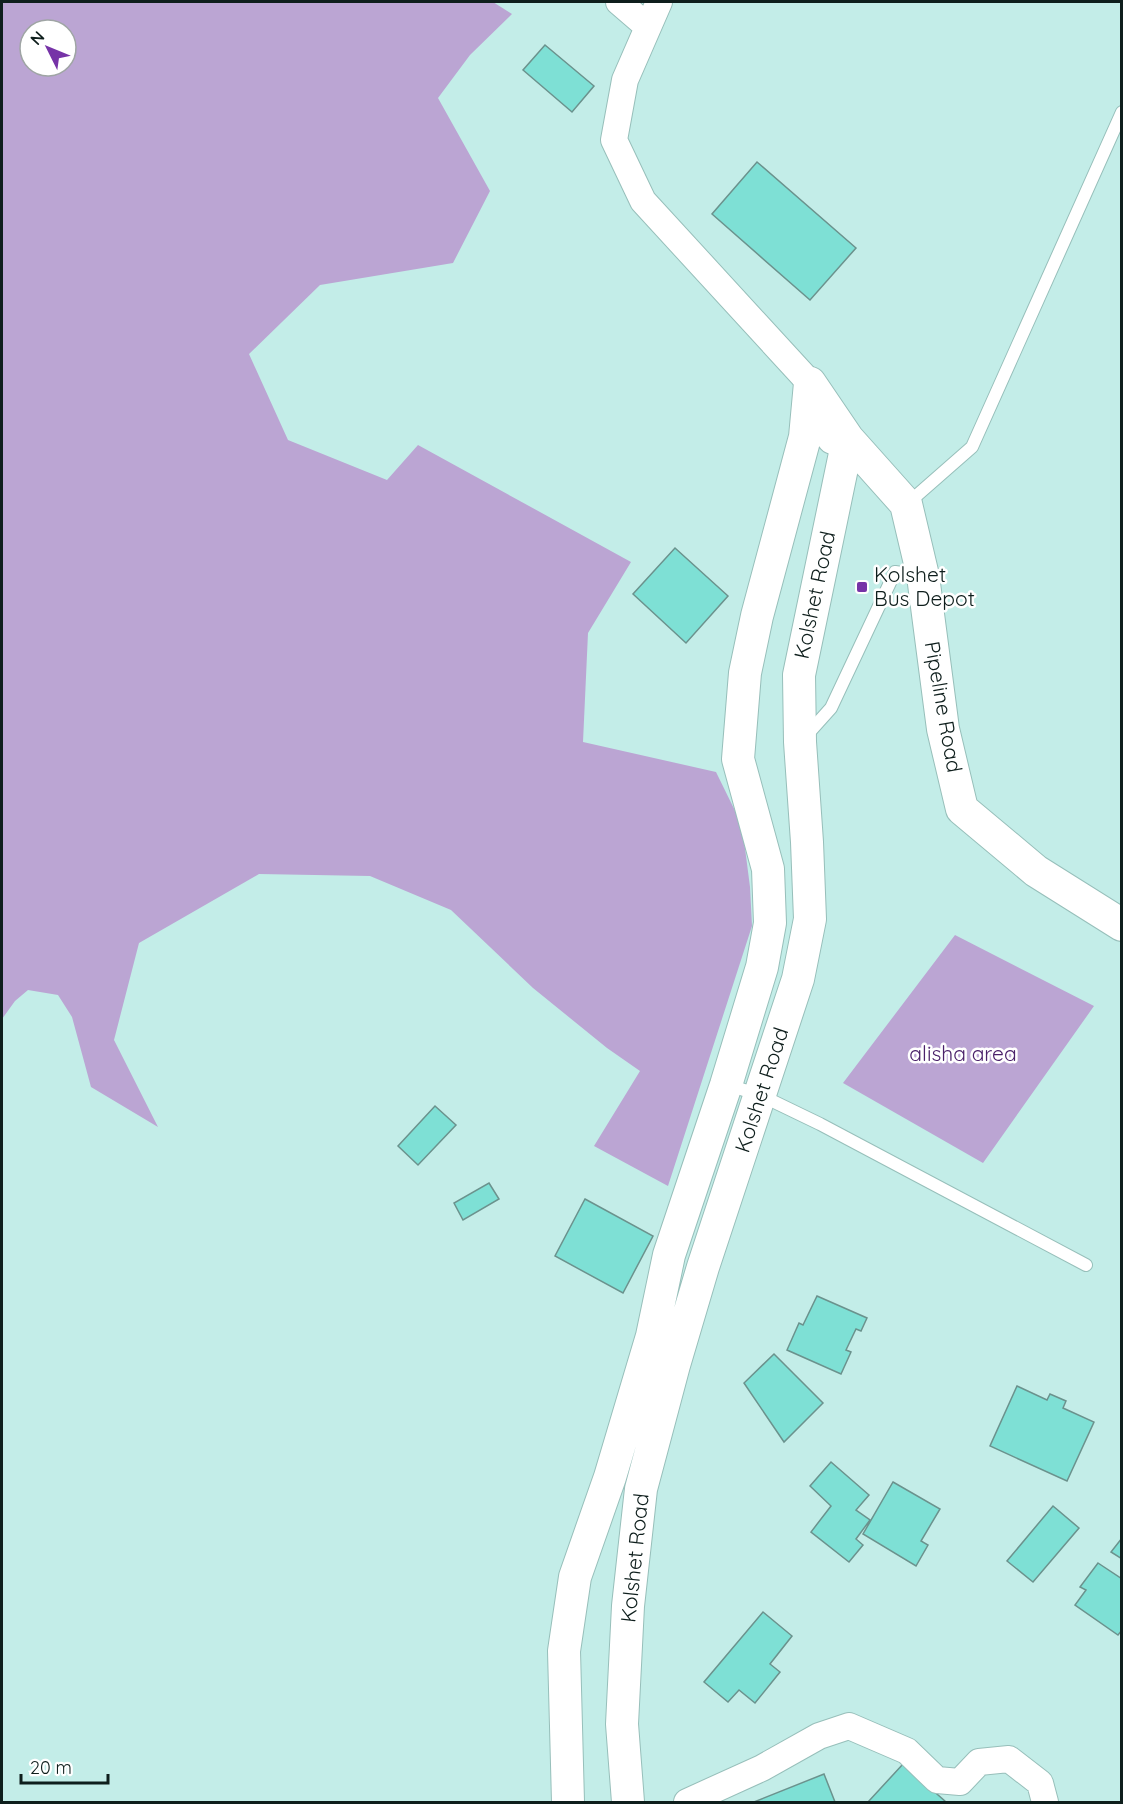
<svg xmlns="http://www.w3.org/2000/svg" width="1123" height="1804" font-family="Quicksand,sans-serif">
	<style>
		.green { fill: #bba5d3; fill-rule: evenodd }
		.building { fill: #7ee0d5; stroke: #6b928d; stroke-width: 1.5 }
		.lines { fill: none; stroke-linecap: round; stroke-linejoin: round }
		.service-casing { stroke: #97bfba; stroke-width: 14 }
		.minor-casing { stroke: #97bfba; stroke-width: 28 }
		.tertiary-casing { stroke: #97bfba; stroke-width: 34 }
		.service { stroke: #fff; stroke-width: 12 }
		.minor { stroke: #fff; stroke-width: 26 }
		.tertiary { stroke: #fff; stroke-width: 32 }
		.poi-dot { fill: #7633a7; stroke: #fff; stroke-width: 2 }
		.labels { text-anchor: middle; stroke-width: 5; stroke-linejoin: round; paint-order: stroke }
		.poi-label { font-size: 21px; fill: #0e1e1c; stroke: #fff; text-anchor: start }
		.street-label { font-size: 21px; fill: #0e1e1c; stroke: #fff }
		.park-label { font-size: 21px; fill: #4a216a; stroke: #fff }
	</style>
	<rect width="100%" height="100%" fill="#c3ede8"/>
	<path class="green" d="M2 2H493L512 14 470 55 438 98 490 191 453 263 320 285 249 354 288 440 387 480 418 445 631 562 588 633 583 742 716 772 742 825 750 887 752 926 668 1186 594 1146 640 1071 607 1048 533 988 451 910 370 876 259 874 139 943 114 1040 158 1127 91 1087 72 1017 58 995 28 990 15 1001 2 1019ZM30 30H66V66H30Z
		M955 935 1094 1006 983 1163 843 1083Z"/>
	<path class="building" d="M545 45 594 86 572 112 523 70Z
		M757 162 856 248 810 300 712 214Z
		M675 548 728 596 686 643 633 594Z
		M435 1106 456 1125 418 1165 398 1146Z
		M489 1183 499 1199 463 1220 454 1203Z
		M585 1199 653 1236 623 1293 555 1256Z
		M817 1296 867 1318 861 1331 856 1329 846 1350 851 1352 841 1374 787 1350 799 1323 803 1325Z
		M774 1354 823 1403 784 1442 744 1383Z
		M1017 1386 1047 1400 1050 1394 1066 1401 1063 1408 1094 1422 1067 1481 990 1446Z
		M831 1462 869 1495 856 1510 870 1520 856 1539 863 1545 849 1562 811 1532 831 1506 810 1486Z
		M893 1482 940 1509 921 1541 928 1545 916 1566 863 1534Z
		M1053 1506 1079 1528 1033 1582 1007 1561Z
		M1122 1538V1559L1111 1552Z
		M1098 1563 1122 1579V1630L1118 1635 1075 1605 1086 1590 1080 1587Z
		M763 1612 792 1636 770 1664 780 1672 755 1703 739 1690 728 1702 704 1682Z
		M903 1764 946 1802H868Z
		M824 1774 835 1802H754Z"/>
	<g class="lines">
		<defs>
			<path id="service" d="M907 504 972 447 1122 112
				M805 737 831 708 895 572 922 576
				M728 1085 760 1095 820 1124 1086 1265"/>
			<path id="minor" d="M619 2 648 27
				M659 2 625 80 614 140 643 201 810 383
				M687 1802 762 1768 819 1736 849 1726 907 1751 937 1780 960 1782 979 1762 1009 1759 1040 1783 1045 1802"/>
			<path id="tertiary" d="M833 438 848 439 906 504 923 576 943 729 962 809 1036 871 1122 925
				M568 1802 564 1651 575 1577 610 1477 652 1336 669 1255 726 1085 762 967 770 923 768 869 738 759 745 673 757 616 805 437 810 383
				M628 1802 622 1724 628 1606 641 1489 674 1365 703 1267 798 979 810 919 807 842 800 742 799 675 848 439 810 383"/>
		</defs>
		<use href="#service" class="service-casing"/>
		<use href="#minor" class="minor-casing"/>
		<use href="#tertiary" class="tertiary-casing"/>
		<use href="#service" class="service"/>
		<use href="#minor" class="minor"/>
		<use href="#tertiary" class="tertiary"/>
	</g>
	<rect class="poi-dot" x="856" y="581" width="12" height="12" rx="3"/>
	<g class="labels">
		<g class="poi-label">
			<text x="874" y="582">Kolshet<tspan x="874" dy="24">Bus Depot</tspan></text>
		</g>
		<g class="street-label">
			<text transform="translate(815 595) rotate(-78)" y="7">Kolshet Road</text>
			<text transform="translate(943 707) rotate(80)" y="7">Pipeline Road</text>
			<text transform="translate(762 1090) rotate(-72)" y="7">Kolshet Road</text>
			<text transform="translate(635 1558) rotate(-84)" y="7">Kolshet Road</text>
		</g>
		<g class="park-label">
			<text x="963" y="1061">alisha area</text>
		</g>
	</g>
	<rect width="1123" height="1804" fill="none" stroke="#0e1e1c" stroke-width="6"/>
	<g transform="translate(48 48) rotate(313)"><circle r="28" fill="#ffffff" stroke="#9fa5a4" stroke-width="1.5"/>
	<path d="M0-4.5L10 22L0 15L-10 22Z" fill="#7633a7"/>
	<text y="-9" font-size="16" font-weight="bold" text-anchor="middle" fill="#0e1e1c">N</text>
	</g>
	<path d="M21 1774v9h87v-9" fill="none" stroke="#0e1e1c" stroke-width="3"/>
	<text x="30" y="1774" font-size="18" fill="#0e1e1c" stroke="#ffffff" stroke-width="4.5" paint-order="stroke">20 m</text>
</svg>
